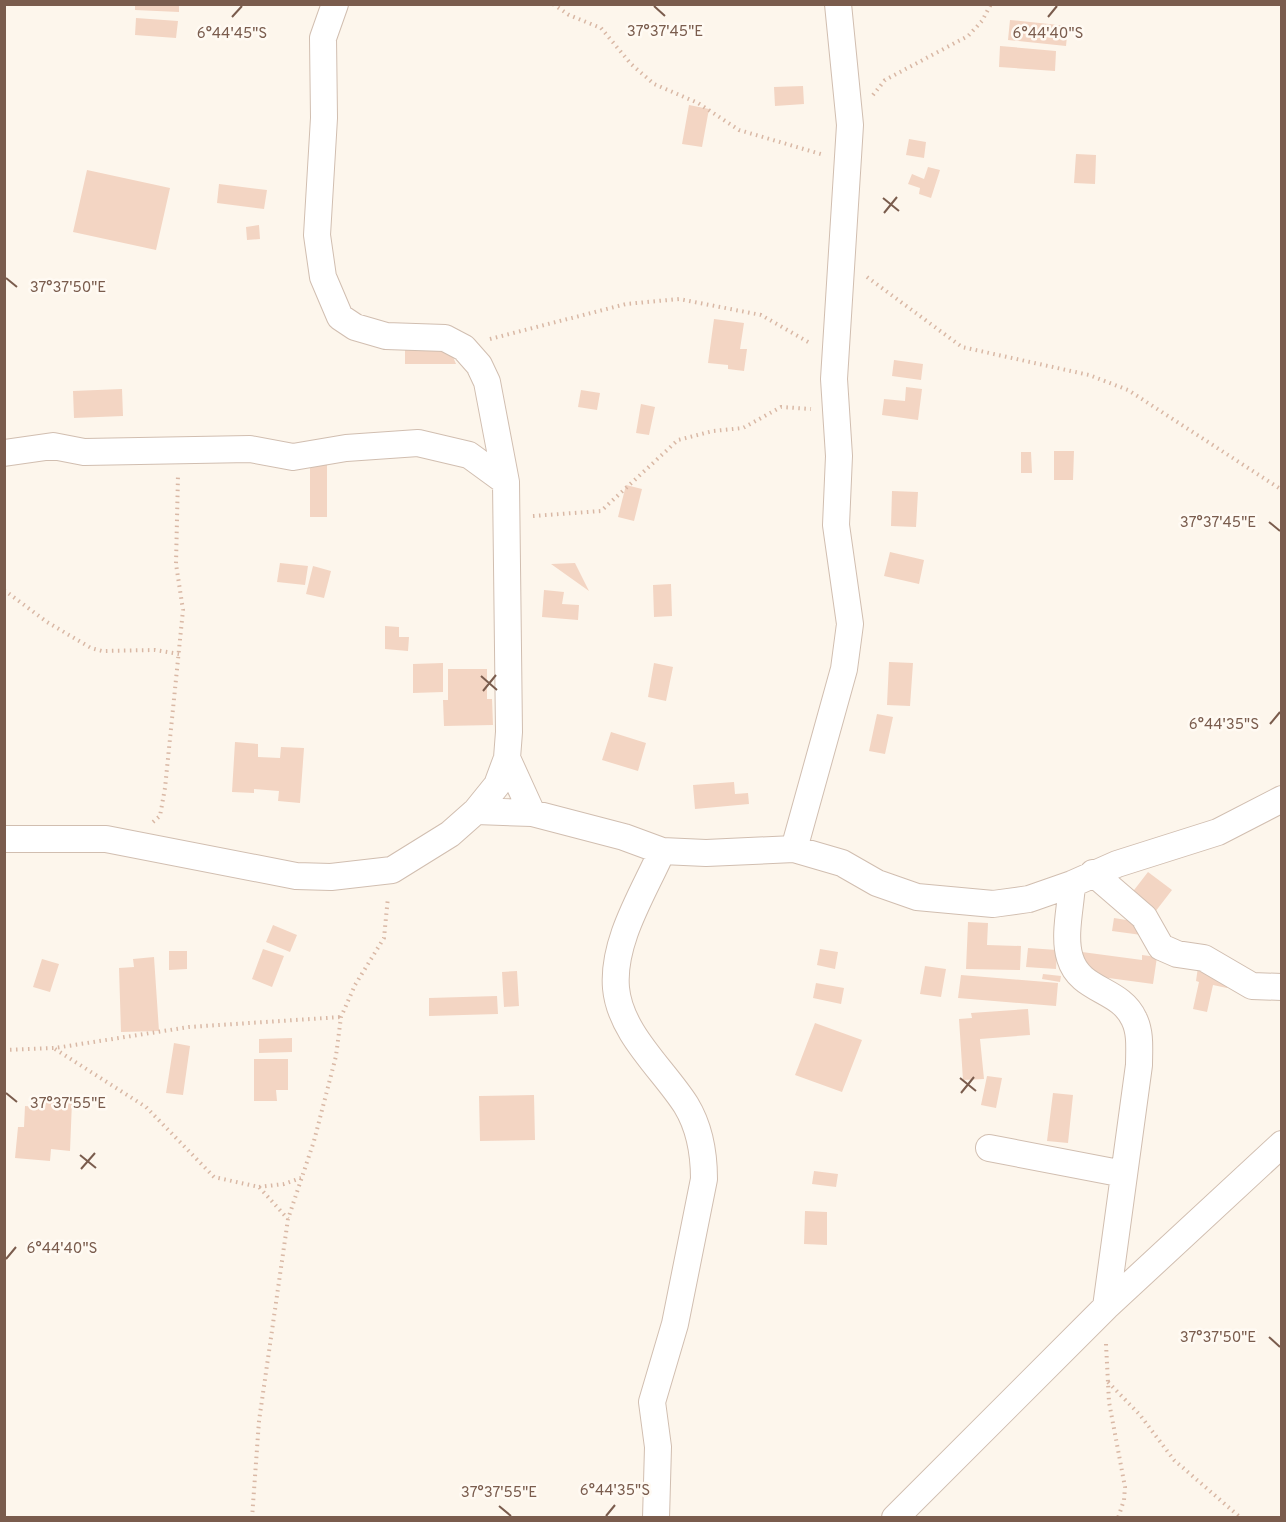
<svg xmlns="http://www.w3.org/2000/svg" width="1286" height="1522" font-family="Overpass,sans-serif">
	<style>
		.building { fill: #f3d5c3 }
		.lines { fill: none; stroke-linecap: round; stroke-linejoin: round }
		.minor-casing { stroke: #d1beb0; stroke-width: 28 }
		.path { stroke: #d9b8a5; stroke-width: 4; stroke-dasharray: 1.5 4.5; stroke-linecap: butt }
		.minor { stroke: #fff; stroke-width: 26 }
		.ticks { fill: none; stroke: #7a5c4d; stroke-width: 2 }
		.ticks-label { font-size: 15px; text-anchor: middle; fill: #7a5c4d; stroke: #fffaf3; stroke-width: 5; stroke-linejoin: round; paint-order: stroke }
	</style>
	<rect width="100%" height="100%" fill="#fdf6ec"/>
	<path class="building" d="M135 5H179V12L135 10Z
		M136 18 178 21 176 38 135 35Z
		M1010 20 1068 26 1066 46 1008 40Z
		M1000 46 1056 51 1055 71 999 67Z
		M803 86 804 104 775 106 774 87Z
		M689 105 709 109 702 147 682 144Z
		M909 139 926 142 924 158 906 155Z
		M1076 154 1096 155 1095 184 1074 183Z
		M928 167 940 170 931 198 919 194 920 188 908 184 912 174 924 179Z
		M87 170 170 188 156 250 73 232Z
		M219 184 267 190 264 209 217 203Z
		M259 225 260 239 247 240 246 227Z
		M714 319 744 323 740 349H747L744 371 728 369V365L708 363Z
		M405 341 448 345 456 364H405Z
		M894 360 923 364 921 380 892 376Z
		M906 387 922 389 918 420 882 415 884 399 905 401Z
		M122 389 123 416 74 418 73 391Z
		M581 390 600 393 597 410 578 407Z
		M641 404 655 407 649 435 636 433Z
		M1054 451H1074L1073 480H1054Z
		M1021 452H1031L1032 473H1021Z
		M310 465H327V517H310Z
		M626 485 642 489 634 521 618 517Z
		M892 491 918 492 916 527 891 526Z
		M890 552 924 560 919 584 884 576Z
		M280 563 308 566 305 585 277 582Z
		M575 563 589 591 551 564Z
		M313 566 331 571 324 598 306 594Z
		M671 584 672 616 654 617 653 585Z
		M544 590 564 592 562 604 579 605 578 620 542 617Z
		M385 626 399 627V637H409L408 651 385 649Z
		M889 662 913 663 910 706 887 705Z
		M443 663V692L413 693V664Z
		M654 663 673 667 666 701 648 697Z
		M448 669H487V699H492L493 725 444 726 443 700H448Z
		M877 714 893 717 885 754 869 751Z
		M611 732 646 743 638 771 602 760Z
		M235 742 258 744V757L280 758 281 747 304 748 300 803 278 801 279 791 254 789V793L232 792Z
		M734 782 735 794 748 793 749 804 695 809 693 785Z
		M1148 872 1172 890 1155 912 1131 894Z
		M1114 918 1151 924 1149 936 1112 931Z
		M968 922 988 923 987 945 1021 946 1020 970 966 969Z
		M273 925 297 935 290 952 266 942Z
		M1028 948 1057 950 1056 969 1026 967Z
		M263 949 284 956 272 987 252 979Z
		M820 949 838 952 835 969 817 965Z
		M169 951H187V969L169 970Z
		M1082 952 1142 960V955L1157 957 1153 984 1079 974Z
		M154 957 159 1031 121 1032 119 968 134 967 133 959Z
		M42 959 59 964 50 992 33 987Z
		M925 966 946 969 941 997 920 994Z
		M1198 967 1230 974 1227 988 1213 985 1207 1012 1193 1009 1199 982 1196 981Z
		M517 971 519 1006 504 1007 502 972Z
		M1043 974 1061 976 1060 982 1042 979Z
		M961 975 1058 983 1056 1006 958 998Z
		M816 983 844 988 841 1004 813 998Z
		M497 996 498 1014 429 1016V998Z
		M1028 1009 1030 1035 980 1039 984 1079 963 1080 959 1019 972 1018 971 1013Z
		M815 1023 862 1040 842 1092 795 1075Z
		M292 1038V1052L259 1053V1039Z
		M174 1043 190 1046 183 1095 166 1093Z
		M254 1059H288V1090H276L277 1101H254Z
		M987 1076 1002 1078 996 1108 981 1105Z
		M1053 1093 1073 1095 1068 1143 1047 1141Z
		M534 1095 535 1140 480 1141 479 1096Z
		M38 1099 72 1101 70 1151 51 1149 50 1161 15 1158 18 1127H24L25 1106 37 1107Z
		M814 1171 838 1174 836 1187 812 1184Z
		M805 1211 827 1212V1245L804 1244Z"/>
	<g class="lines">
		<defs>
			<path id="minor" d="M4 453 53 446 84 452 250 449 293 457 346 448 418 443 469 455 506 482
				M507 758 532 813
				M476 811 532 813 624 837 662 851 706 853 794 849 842 863 877 883 917 897 993 904 1029 899 1072 884 1117 864 1218 832 1282 799
				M4 839H106L296 876 331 877 392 870 450 834 476 811 497 785 507 758 509 732 506 482 487 382 479 365 464 348 445 338 386 336 355 327 340 317 323 277 317 235 324 118 323 38 335 4
				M794 849 844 669 850 624 836 525 839 456 834 379 850 125 838 4
				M1093 873 1144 917 1161 947 1177 954 1204 958 1252 986 1282 987
				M1072 884C1071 906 1063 936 1070 958 1080 992 1120 988 1134 1019 1141 1033 1139 1050 1139 1065L1106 1307
				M989 1148 1124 1174
				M656 1518 658 1447 652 1402 675 1324 704 1179C704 1153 700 1128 686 1105 663 1069 620 1033 616 988 612 941 644 892 662 851
				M895 1518 1106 1307 1282 1144"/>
		</defs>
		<use href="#minor" class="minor-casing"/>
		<path class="path" d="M553 4 569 15 601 28 631 64 654 84 698 103 739 130 824 155
			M873 95 885 80 968 36 982 21 991 4
			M867 277 962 347 1089 375 1128 390 1282 490
			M490 339 626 304 679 299 761 315 810 343
			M533 516 601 511 678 440 713 431 743 428 781 407 811 409
			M4 590 47 622 91 648 102 651 155 650 179 654
			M153 822 160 816 165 788 183 610 176 564 178 475
			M55 1049 146 1107 214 1177 259 1187 288 1219
			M4 1050 55 1048 189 1027 341 1017
			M259 1187 284 1184 301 1178
			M1106 1344 1109 1402 1125 1487 1124 1500 1118 1518
			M1108 1382 1140 1415 1174 1460 1241 1518
			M252 1518 259 1421 288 1219 314 1141 336 1056 341 1017 355 985 384 938 388 897"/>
		<use href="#minor" class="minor"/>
	</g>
	<path class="ticks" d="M654 6 665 16M232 17 242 6M1048 17 1057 6M883 198 899 211M884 213 897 197M6 278 17 287M1269 522 1280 531M481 676 497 690M483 691 496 675M1270 724 1280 712M960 1078 976 1091M6 1093 17 1102M961 1093 974 1077M80 1155 96 1168M81 1169 95 1153M6 1259 16 1247M1269 1337 1280 1347M499 1506 511 1516M606 1516 615 1505"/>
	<g class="ticks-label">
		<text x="665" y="36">37°37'45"E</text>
		<text x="232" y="38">6°44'45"S</text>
		<text x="1048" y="38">6°44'40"S</text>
		<text x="68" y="292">37°37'50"E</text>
		<text x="1218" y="527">37°37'45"E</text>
		<text x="1224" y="729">6°44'35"S</text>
		<text x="68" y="1108">37°37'55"E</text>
		<text x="62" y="1253">6°44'40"S</text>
		<text x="1218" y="1342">37°37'50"E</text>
		<text x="615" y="1495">6°44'35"S</text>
		<text x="499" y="1497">37°37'55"E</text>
	</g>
	<rect width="1286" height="1522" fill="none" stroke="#7a5c4d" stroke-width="12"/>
</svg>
